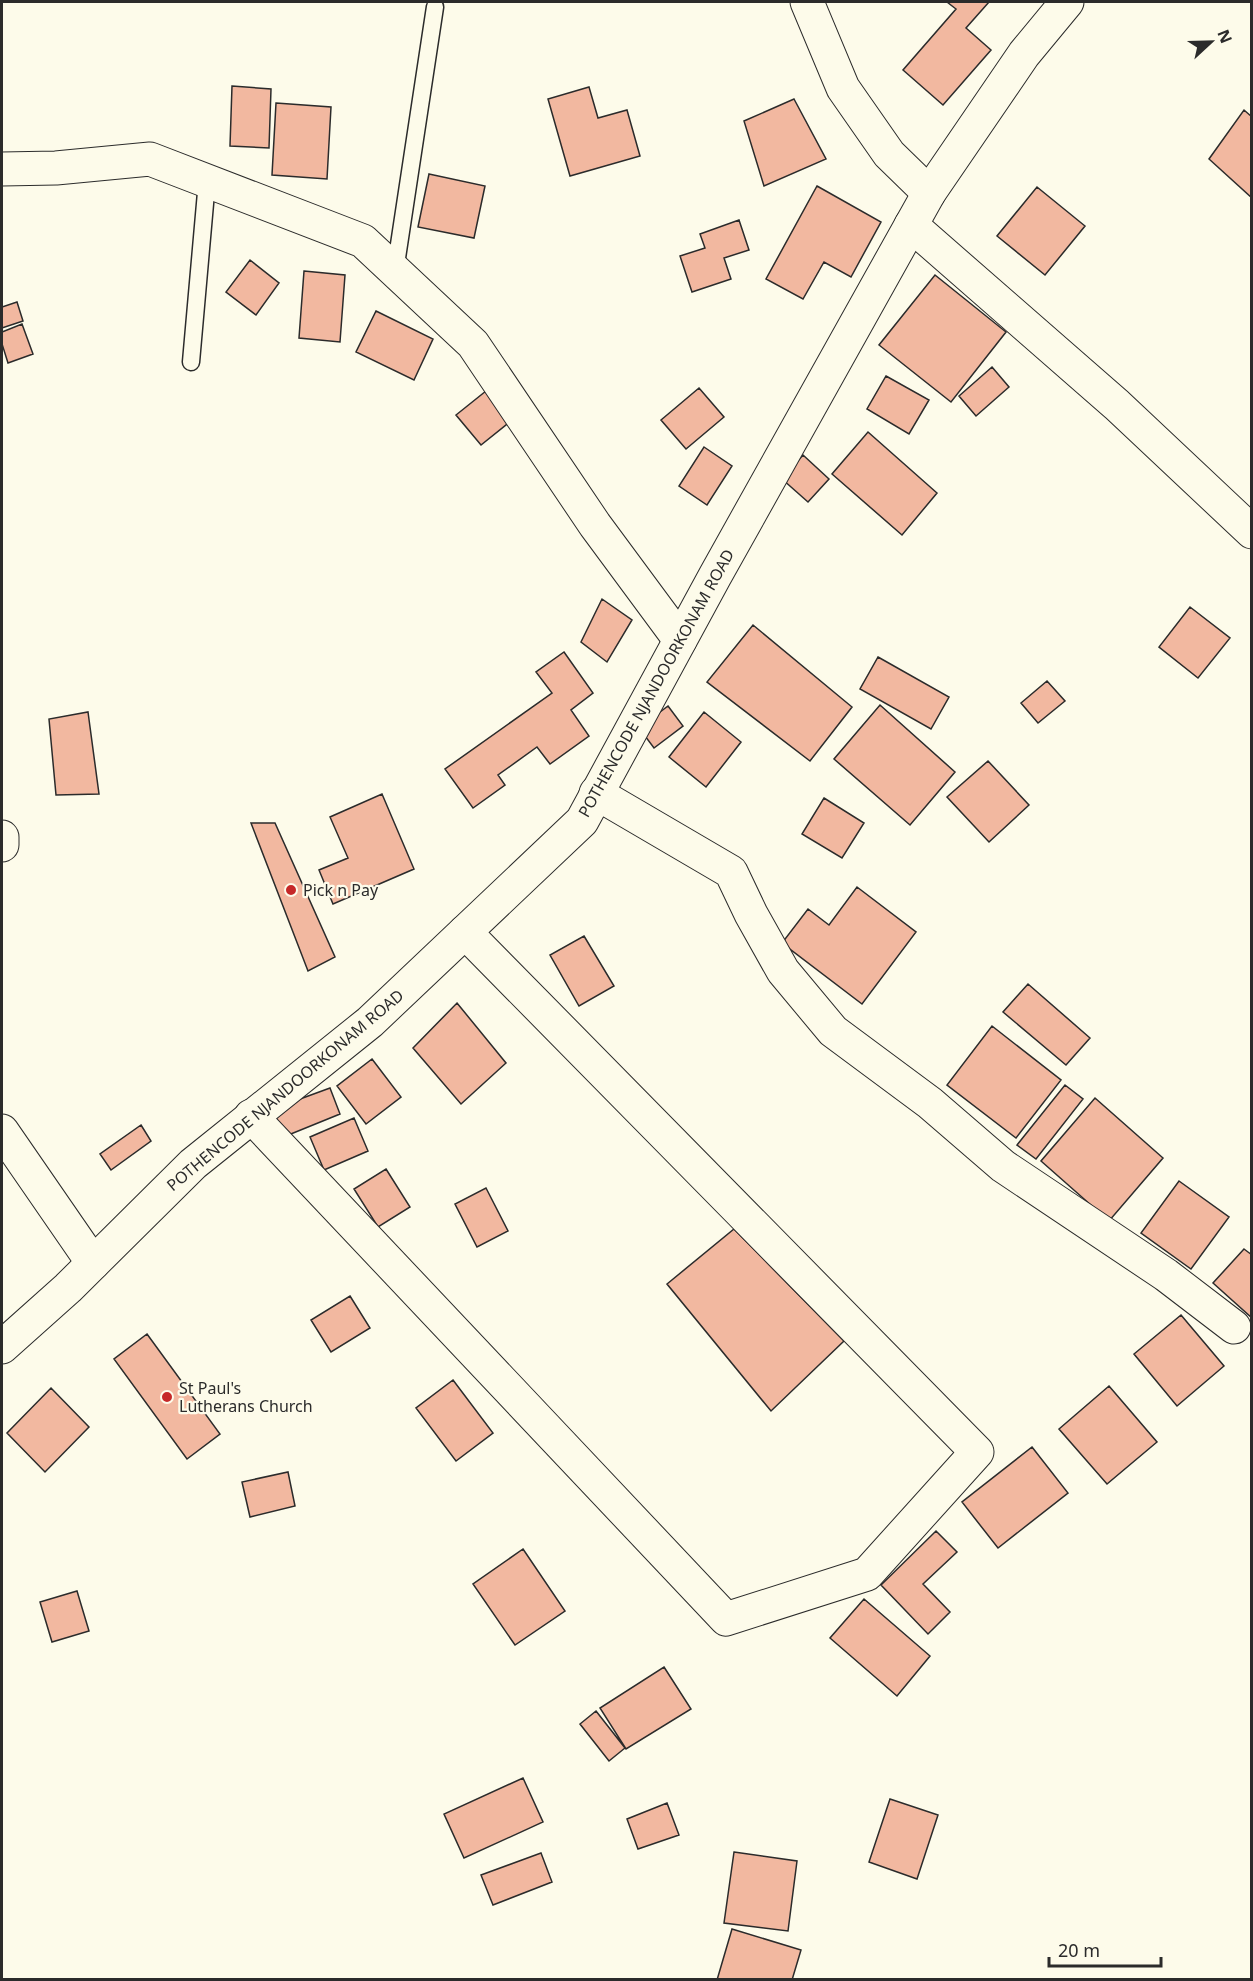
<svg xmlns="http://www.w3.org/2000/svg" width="1253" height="1981" font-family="'Noto Sans',sans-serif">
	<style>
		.building { fill: #f2b8a0; stroke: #2b2b2b; stroke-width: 1.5 }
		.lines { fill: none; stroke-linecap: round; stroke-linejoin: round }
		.lane-casing { stroke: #2b2b2b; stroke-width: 19 }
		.street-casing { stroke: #2b2b2b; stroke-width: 35 }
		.secondary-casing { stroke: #2b2b2b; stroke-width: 35 }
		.lane { stroke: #fdfbea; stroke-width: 16 }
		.street { stroke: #fdfbea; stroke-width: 33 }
		.secondary { stroke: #fdfbea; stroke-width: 33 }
		.poi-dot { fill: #c62828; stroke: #fdfbea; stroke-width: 2 }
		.labels { text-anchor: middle; stroke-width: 4.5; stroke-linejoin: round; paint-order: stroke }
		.street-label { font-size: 16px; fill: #2b2b2b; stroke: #fdfbea }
		.poi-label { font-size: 16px; fill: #2b2b2b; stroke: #fdfbea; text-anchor: start }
	</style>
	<rect width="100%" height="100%" fill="#fdfbea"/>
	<path class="building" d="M947 2H989L966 28 991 50 943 105 903 70 956 9Z
		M232 86 271 89 269 148 230 146Z
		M589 87 598 118 627 110 640 156 570 176 548 99Z
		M794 99 826 159 764 186 744 121Z
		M276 103 331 107 327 179 272 175Z
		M1244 110 1252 117V198L1209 159Z
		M429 174 485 186 474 238 418 227Z
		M817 186 881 222 851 277 824 262 803 299 766 279Z
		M1037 187 1085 226 1045 275 997 236Z
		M739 220 749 250 724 258 731 279 692 292 680 256 705 248 700 234Z
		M250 260 279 283 256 315 226 292Z
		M304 271 345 275 340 342 299 338Z
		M935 275 1006 332 951 402 879 345Z
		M17 302 23 321 2 328V307Z
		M376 311 433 339 414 380 356 352Z
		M22 324 33 354 8 363 2 344V332Z
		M992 367 1009 387 976 416 959 396Z
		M886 376 929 400 909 434 867 409Z
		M699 388 724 417 686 449 661 420Z
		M486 391 511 421 481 445 456 415Z
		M868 432 937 493 902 535 832 474Z
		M704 447 732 466 707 505 679 486Z
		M803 455 829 479 808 502 782 479Z
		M602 599 632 620 607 662 581 642Z
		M1190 607 1230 638 1198 678 1159 647Z
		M753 625 852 707 810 761 707 682Z
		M564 652 593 693 571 710 589 736 550 764 537 747 498 775 505 785 473 808 445 769 552 693 536 672Z
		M878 657 949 697 931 729 860 689Z
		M1047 681 1065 701 1038 723 1021 703Z
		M880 705 955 772 910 825 834 759Z
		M668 706 683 726 654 748 639 728Z
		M88 712 99 794 56 795 49 719Z
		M704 712 741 742 706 787 669 757Z
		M988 761 1029 805 989 842 947 797Z
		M382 794 414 869 333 904 319 870 348 858 330 817Z
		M824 798 864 823 842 858 802 834Z
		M251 823H275L335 957 308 971Z
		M857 887 916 932 862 1004 782 943 808 909 829 925Z
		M584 936 614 986 579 1006 550 955Z
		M1028 984 1090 1038 1066 1065 1003 1012Z
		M457 1003 506 1063 461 1104 413 1048Z
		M992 1026 1061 1080 1016 1138 947 1085Z
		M372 1059 401 1097 366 1124 337 1086Z
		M1065 1085 1083 1099 1036 1159 1017 1145Z
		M330 1088 340 1114 281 1138 270 1110Z
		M1095 1098 1163 1158 1109 1221 1041 1161Z
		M354 1118 368 1151 324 1170 310 1137Z
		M141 1125 151 1141 111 1170 100 1154Z
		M386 1169 410 1207 378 1227 354 1189Z
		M1179 1181 1229 1217 1191 1269 1141 1233Z
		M486 1188 508 1231 477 1247 455 1204Z
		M734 1229 844 1341 771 1411 667 1284Z
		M1244 1249 1252 1255V1318L1213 1283Z
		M350 1296 370 1328 331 1352 311 1320Z
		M1181 1315 1224 1366 1177 1406 1134 1354Z
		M147 1334 220 1434 187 1459 114 1359Z
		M453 1380 493 1433 456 1461 416 1408Z
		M1109 1386 1157 1442 1107 1484 1059 1429Z
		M51 1388 89 1427 45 1472 7 1433Z
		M1032 1447 1068 1493 998 1548 962 1502Z
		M288 1472 295 1506 250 1517 242 1482Z
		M936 1531 957 1552 923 1584 950 1612 928 1634 881 1585Z
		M523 1549 565 1611 515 1645 473 1584Z
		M77 1591 89 1631 52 1642 40 1602Z
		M864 1599 930 1656 897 1696 830 1638Z
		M664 1667 691 1709 626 1749 600 1708Z
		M596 1711 625 1748 609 1761 580 1724Z
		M523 1778 543 1822 464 1858 444 1814Z
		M890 1799 938 1815 917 1879 869 1862Z
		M667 1803 679 1835 638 1849 627 1819Z
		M734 1852 797 1861 788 1931 724 1923Z
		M541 1853 552 1882 493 1905 481 1875Z
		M732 1929 801 1950 792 1980H717Z"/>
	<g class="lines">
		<defs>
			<path id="lane" d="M395 271 435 7
				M191 362 207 181"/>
			<path id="street" d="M807 2 843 88 889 154 929 193
				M2 169 56 168 150 159 363 241 473 344 595 525 680 640
				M911 225 1117 405 1252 532
				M596 793 731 872 751 914 783 971 833 1031 930 1103 1003 1166 1166 1275 1234 1327
				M2 837V845
				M251 1116 726 1619 867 1574 977 1452 465 932
				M2 1131 93 1263"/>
			<path id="secondary" d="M2 1347 68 1288 193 1164 370 1022 582 821 715 576 929 193 1024 54 1067 2"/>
		</defs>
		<use href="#lane" class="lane-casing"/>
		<use href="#street" class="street-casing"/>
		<use href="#secondary" class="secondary-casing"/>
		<use href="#lane" class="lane"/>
		<use href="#street" class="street"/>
		<use href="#secondary" class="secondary"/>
	</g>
	<g class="poi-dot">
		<circle cx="291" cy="890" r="6"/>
		<circle cx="167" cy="1397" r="6"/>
	</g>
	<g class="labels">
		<g class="street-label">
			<text transform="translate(656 683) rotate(-61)" y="6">POTHENCODE NJANDOORKONAM ROAD</text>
			<text transform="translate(285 1090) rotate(-40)" y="6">POTHENCODE NJANDOORKONAM ROAD</text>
		</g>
		<g class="poi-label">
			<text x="303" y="896">Pick n Pay</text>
			<text x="179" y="1394">St Paul's<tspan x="179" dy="18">Lutherans Church</tspan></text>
		</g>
	</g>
	<rect width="1253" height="1981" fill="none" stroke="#2b2b2b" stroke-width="6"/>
	<g transform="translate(1211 42) rotate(68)" stroke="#fdfbea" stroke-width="4.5" paint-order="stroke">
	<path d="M0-4.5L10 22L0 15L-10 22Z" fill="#2b2b2b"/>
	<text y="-9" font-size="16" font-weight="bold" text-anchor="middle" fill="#2b2b2b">N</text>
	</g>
	<path d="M1049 1957v9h112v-9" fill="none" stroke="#2b2b2b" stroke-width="3"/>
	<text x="1058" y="1957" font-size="18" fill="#2b2b2b" stroke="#fdfbea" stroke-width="4.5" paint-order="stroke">20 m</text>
</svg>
